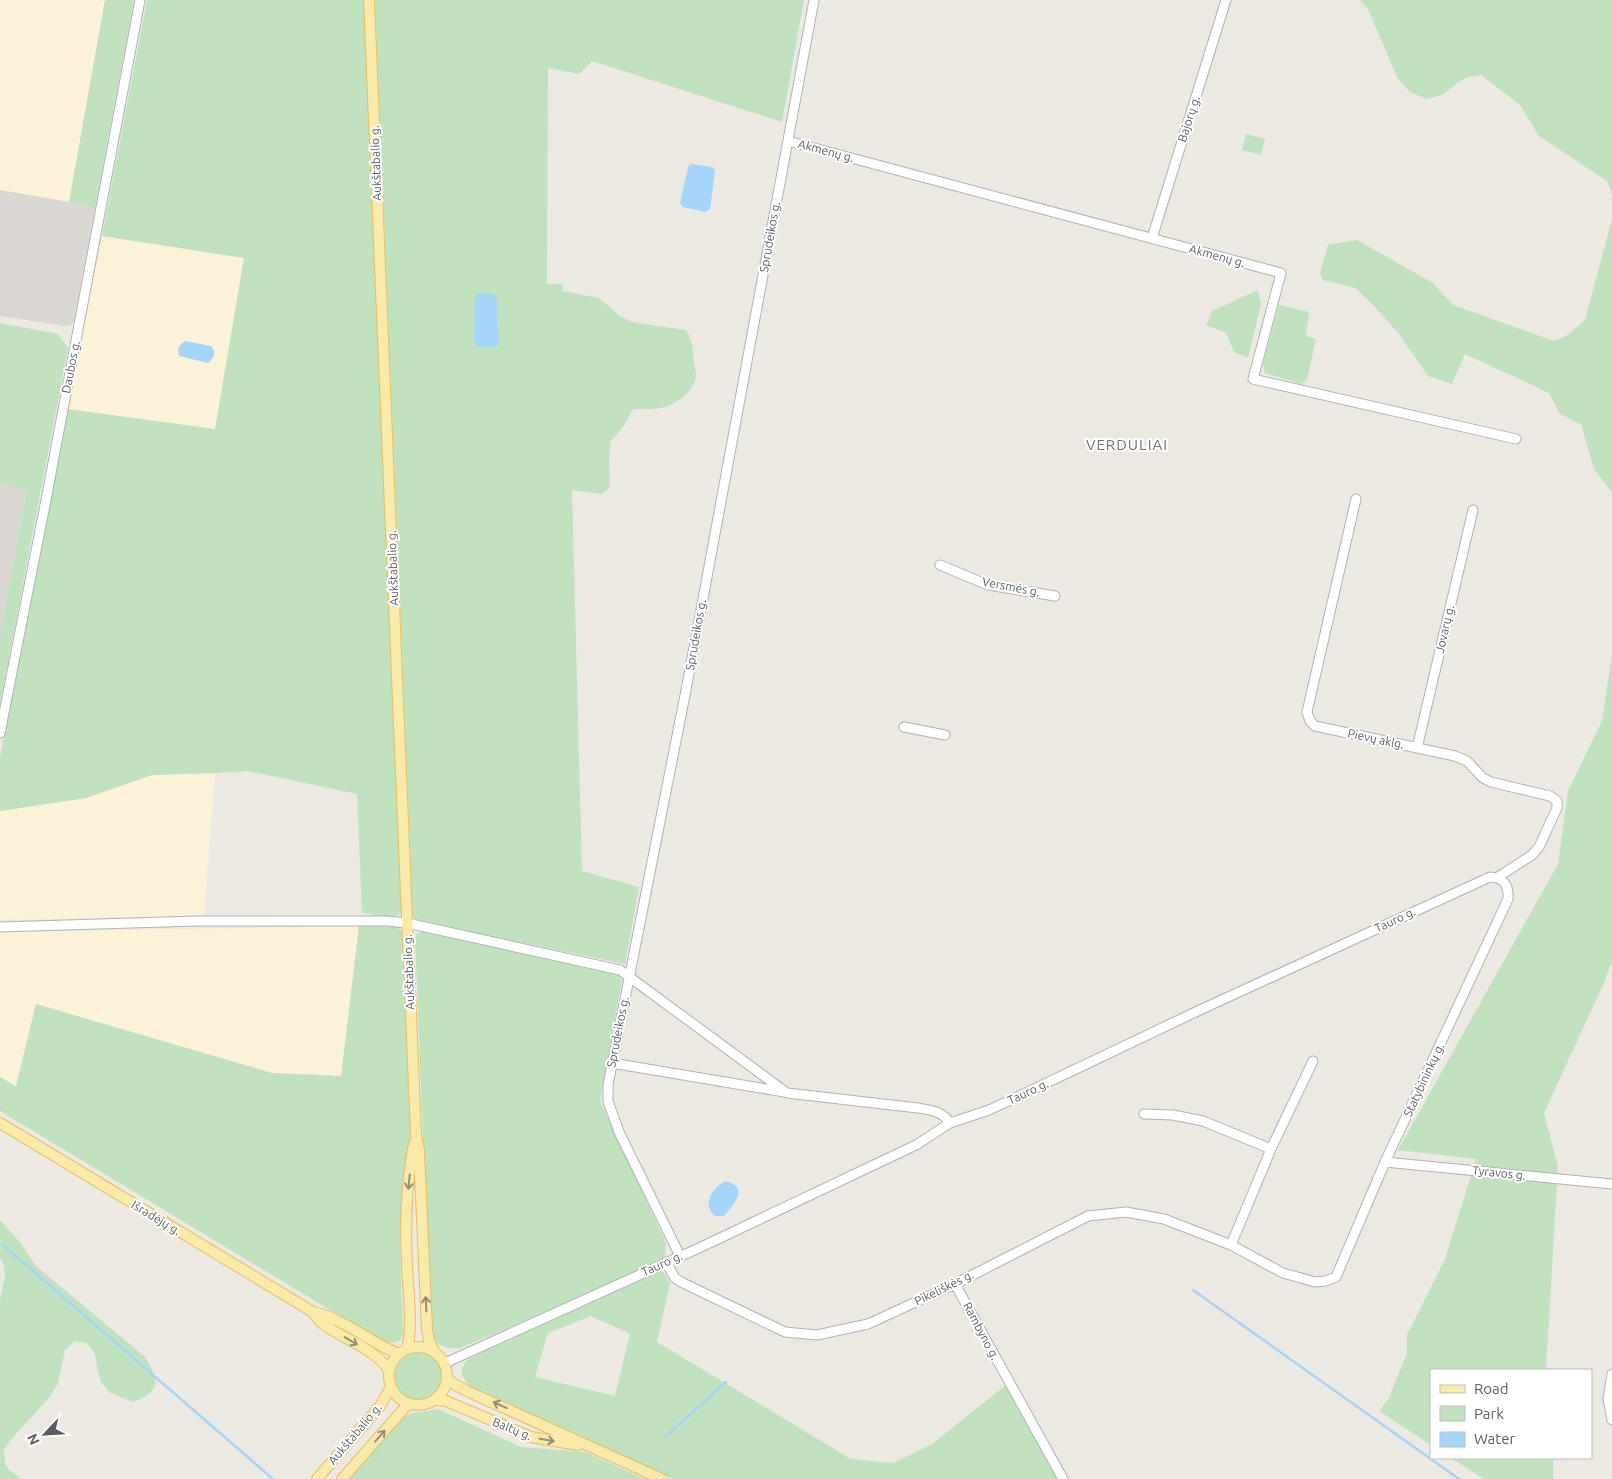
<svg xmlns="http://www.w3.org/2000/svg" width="1612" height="1479" font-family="Ubuntu,sans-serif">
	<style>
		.commercial { fill: #fbf2d8 }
		.industrial { fill: #dbd8d4 }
		.green { fill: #c0e2bf; fill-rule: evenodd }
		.water { fill: #a5d6f9 }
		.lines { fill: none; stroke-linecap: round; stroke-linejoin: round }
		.stream { stroke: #a5d6f9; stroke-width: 2.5 }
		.minor-casing { stroke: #afb3b6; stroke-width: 11 }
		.major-casing { stroke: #e7be5f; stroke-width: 12 }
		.minor { stroke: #fff; stroke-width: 9 }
		.major { stroke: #f9eaaa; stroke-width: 10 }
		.oneway { stroke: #928f7b }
		.labels { text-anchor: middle; stroke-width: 4; stroke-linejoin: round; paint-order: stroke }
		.street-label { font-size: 12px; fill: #5a5e62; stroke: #fff }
		.quarter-label { font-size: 15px; letter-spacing: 1px; fill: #6b7074; stroke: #fff }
	</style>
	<rect width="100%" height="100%" fill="#ece9e2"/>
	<path class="commercial" d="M0 0H105L69 202 0 190Z
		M102 236 245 257 215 430 67 409Z
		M215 773 204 916 0 920V811L86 798 152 775Z
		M359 926 342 1076 272 1073 36 1004 16 1087 0 1077V932Z"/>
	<path class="industrial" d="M0 190 69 202 95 208 74 321 71 325 65 326 0 316Z
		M0 484 27 489 0 632Z"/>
	<path class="green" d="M105 0H134L95 208 69 202Z
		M147 0H364L402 911C396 922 373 914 362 913L357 794 248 771 215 773 152 775 86 798 0 811V758L67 409 215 429 244 258 102 236Z
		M375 0H804L782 122 592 61 579 74 548 68 547 284H563V291L599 298 620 316 632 322 686 330C693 340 693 352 694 364 695 367 696 372 696 376 693 395 670 409 652 409 644 410 640 408 632 410L624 426 611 441 609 457 610 486 606 491 601 494 572 490 582 871 639 887 625 964 417 921 413 916Z
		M1360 0H1612V194L1607 181 1539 136 1520 105 1481 75 1468 77 1456 84 1442 95 1426 99 1410 92 1398 79 1368 9Z
		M1246 134 1265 139 1261 155 1242 150Z
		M1612 219V493L1594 469 1581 424 1560 414 1549 393 1465 354 1452 384 1428 376 1399 334 1374 306 1355 288 1323 280 1320 273 1328 245 1357 240 1433 283 1453 305 1554 341 1568 335 1585 320Z
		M1258 290 1261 304 1248 358 1234 352 1226 333 1206 325 1212 311Z
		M1279 305 1309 312 1306 336 1316 339 1307 380 1301 384 1265 373 1263 364Z
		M0 323 58 334 68 348 0 704V632L27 490 0 484Z
		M1612 654V961L1603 985 1544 1113 1558 1167 1546 1370H1431V1445L1379 1411 1388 1400 1407 1353V1335L1445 1259 1476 1159 1398 1150 1558 864 1568 791 1602 721Z
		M385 924 398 927 402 932 410 1127V1145L400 1246 403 1334C400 1346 388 1343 378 1339L0 1111V1077L16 1086 36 1004 272 1073 341 1076 359 926Z
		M419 932H428L614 972 622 980 600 1101 666 1243 665 1258 530 1319 460 1348C436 1349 433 1342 430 1320L415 936Z
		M0 1220 20 1242 36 1266 145 1357C160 1380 161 1392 133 1402L109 1392 101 1382 97 1367 95 1354 87 1343 75 1341 65 1350 58 1383 50 1397 12 1438 4 1449 5 1464 8 1469 21 1479H0V1301L5 1275 4 1265 0 1258Z
		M657 1270 664 1272 670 1284 657 1342 851 1459 893 1463 932 1444 1006 1385 1058 1479H673L469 1386 462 1375V1368L467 1360 516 1334ZM591 1316 630 1334 615 1396 535 1377 548 1333Z
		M395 1377a24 24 0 1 1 48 0a24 24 0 1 1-48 0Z
		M438 1409 521 1447 585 1452 645 1479H346L402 1417C413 1411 427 1412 438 1409Z
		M1451 1458H1553V1479H1484Z"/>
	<path class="water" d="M691 164 713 167 715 172 710 209 705 212 683 207 680 203 688 167Z
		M479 293 494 294 496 296 499 343 496 347H479L476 345 474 341 475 296Z
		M185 341 211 346C217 353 214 358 208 363L179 356C177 349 179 345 185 341Z
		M726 1181C750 1188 734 1204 724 1216H715C701 1205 713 1186 726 1181Z"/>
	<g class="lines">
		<path class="stream" d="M3 1245 273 1479
			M1193 1290 1459 1479
			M665 1437 726 1382"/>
		<defs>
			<path id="minor" d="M788 141 1281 273 1253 379 1516 439
				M1152 238 1226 0
				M1356 499 1307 712 1310 721 1315 726 1455 756 1467 761 1483 778 1491 782 1550 796 1557 801V808L1539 847 1532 855 1498 877
				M940 565 988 585 1055 596
				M904 727 945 735
				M0 733 46 500 140 0
				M1417 748 1473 510
				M0 927 197 921H387L407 923 620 970 787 1093 918 1108C931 1110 942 1111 950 1123
				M612 1063 784 1092
				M1144 1114 1173 1115 1203 1121 1271 1149
				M1385 1162 1612 1184
				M1231 1245 1271 1149 1313 1061
				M680 1256 619 1132 608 1101V1085L687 685 814 0
				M955 1284 1063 1479
				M445 1363 699 1248 916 1145 950 1123 989 1110 1015 1098 1202 1009 1490 877C1504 877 1509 886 1508 899L1385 1162 1336 1277 1326 1281 1315 1282 1283 1273 1231 1245 1164 1219 1126 1212 1088 1216 955 1284 868 1324 817 1335 785 1332 681 1282 675 1278 666 1262
				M1612 1374 1608 1399 1612 1420"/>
			<path id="major" d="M369 0 416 1135 419 1151 427 1329 429 1341 434 1351
				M0 1123 313 1312C316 1316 319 1321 323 1324 343 1339 378 1350 389 1371
				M313 1312C345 1319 369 1342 399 1354
				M389 1376a29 29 0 1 1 58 0a29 29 0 1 1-58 0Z
				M407 1349C413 1326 408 1290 407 1265 405 1225 406 1183 414 1144
				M448 1379 454 1384 469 1392 662 1479
				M436 1400 446 1401 531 1437 578 1445
				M317 1479 380 1406 391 1387
				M342 1479 408 1404"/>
		</defs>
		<use href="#minor" class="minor-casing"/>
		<use href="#major" class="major-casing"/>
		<use href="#minor" class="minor"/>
		<use href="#major" class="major"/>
	</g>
	<defs><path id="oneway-shaft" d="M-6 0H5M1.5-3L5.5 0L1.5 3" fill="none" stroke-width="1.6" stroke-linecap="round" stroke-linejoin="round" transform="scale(1.25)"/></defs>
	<g class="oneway">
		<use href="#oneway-shaft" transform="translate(409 1182) rotate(96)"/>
		<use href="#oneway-shaft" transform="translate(426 1304) rotate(-93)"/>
		<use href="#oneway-shaft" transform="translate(351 1341) rotate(31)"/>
		<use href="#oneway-shaft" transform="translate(500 1405) rotate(-156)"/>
		<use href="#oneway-shaft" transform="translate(380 1436) rotate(-49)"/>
		<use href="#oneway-shaft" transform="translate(547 1440) rotate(9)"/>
	</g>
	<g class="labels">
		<g class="street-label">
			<text transform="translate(1189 119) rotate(-72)" y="4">Bajorų g.</text>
			<text transform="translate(826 151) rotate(15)" y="4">Akmenų g.</text>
			<text transform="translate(376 163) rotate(-92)" y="4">Aukštabalio g.</text>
			<text transform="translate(770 237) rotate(-80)" y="4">Sprudeikos g.</text>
			<text transform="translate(1217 256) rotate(15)" y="4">Akmenų g.</text>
			<text transform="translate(71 367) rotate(-79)" y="4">Daubos g.</text>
			<text transform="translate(393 568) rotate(-92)" y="4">Aukštabalio g.</text>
			<text transform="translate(1011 587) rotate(11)" y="4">Versmės g.</text>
			<text transform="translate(1445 629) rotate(-77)" y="4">Jovarų g.</text>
			<text transform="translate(696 635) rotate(-80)" y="4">Sprudeikos g.</text>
			<text transform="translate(1376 739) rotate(12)" y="4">Pievų aklg.</text>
			<text transform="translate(1395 920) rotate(-25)" y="4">Tauro g.</text>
			<text transform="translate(409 972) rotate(-92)" y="4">Aukštabalio g.</text>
			<text transform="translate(618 1032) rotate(-79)" y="4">Sprudeikos g.</text>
			<text transform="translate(1424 1080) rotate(-65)" y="4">Statybininkų g.</text>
			<text transform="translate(1028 1092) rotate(-25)" y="4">Tauro g.</text>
			<text transform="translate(1499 1173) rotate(6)" y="4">Tyravos g.</text>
			<text transform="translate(156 1218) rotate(31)" y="4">Išradėjų g.</text>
			<text transform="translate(662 1264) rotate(-24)" y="4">Tauro g.</text>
			<text transform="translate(944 1288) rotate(-26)" y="4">Pikeliškės g.</text>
			<text transform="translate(981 1331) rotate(62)" y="4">Rambyno g.</text>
			<text transform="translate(512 1429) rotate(22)" y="4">Baltų g.</text>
			<text transform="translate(355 1434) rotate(-50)" y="4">Aukštabalio g.</text>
		</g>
		<g class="quarter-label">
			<text x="1127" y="450">VERDULIAI</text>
		</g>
	</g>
	<rect x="1430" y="1369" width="162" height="90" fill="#ffffff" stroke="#bdbfc0"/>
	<rect x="1440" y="1385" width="25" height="8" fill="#f9eaaa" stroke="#bdbfc0"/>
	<text x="1474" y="1394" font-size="15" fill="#5a5e62">Road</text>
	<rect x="1440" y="1406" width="25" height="15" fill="#c0e2bf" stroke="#bdbfc0"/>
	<text x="1474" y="1419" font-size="15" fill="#5a5e62">Park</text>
	<rect x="1440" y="1432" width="25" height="15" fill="#a5d6f9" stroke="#bdbfc0"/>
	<text x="1474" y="1444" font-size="15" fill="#5a5e62">Water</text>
	<g transform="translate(45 1434) rotate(245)" stroke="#ffffff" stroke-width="4" paint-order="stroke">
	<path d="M0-4L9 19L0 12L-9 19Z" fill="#5a5e62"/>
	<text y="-8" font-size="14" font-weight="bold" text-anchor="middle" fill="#5a5e62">N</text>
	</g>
</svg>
